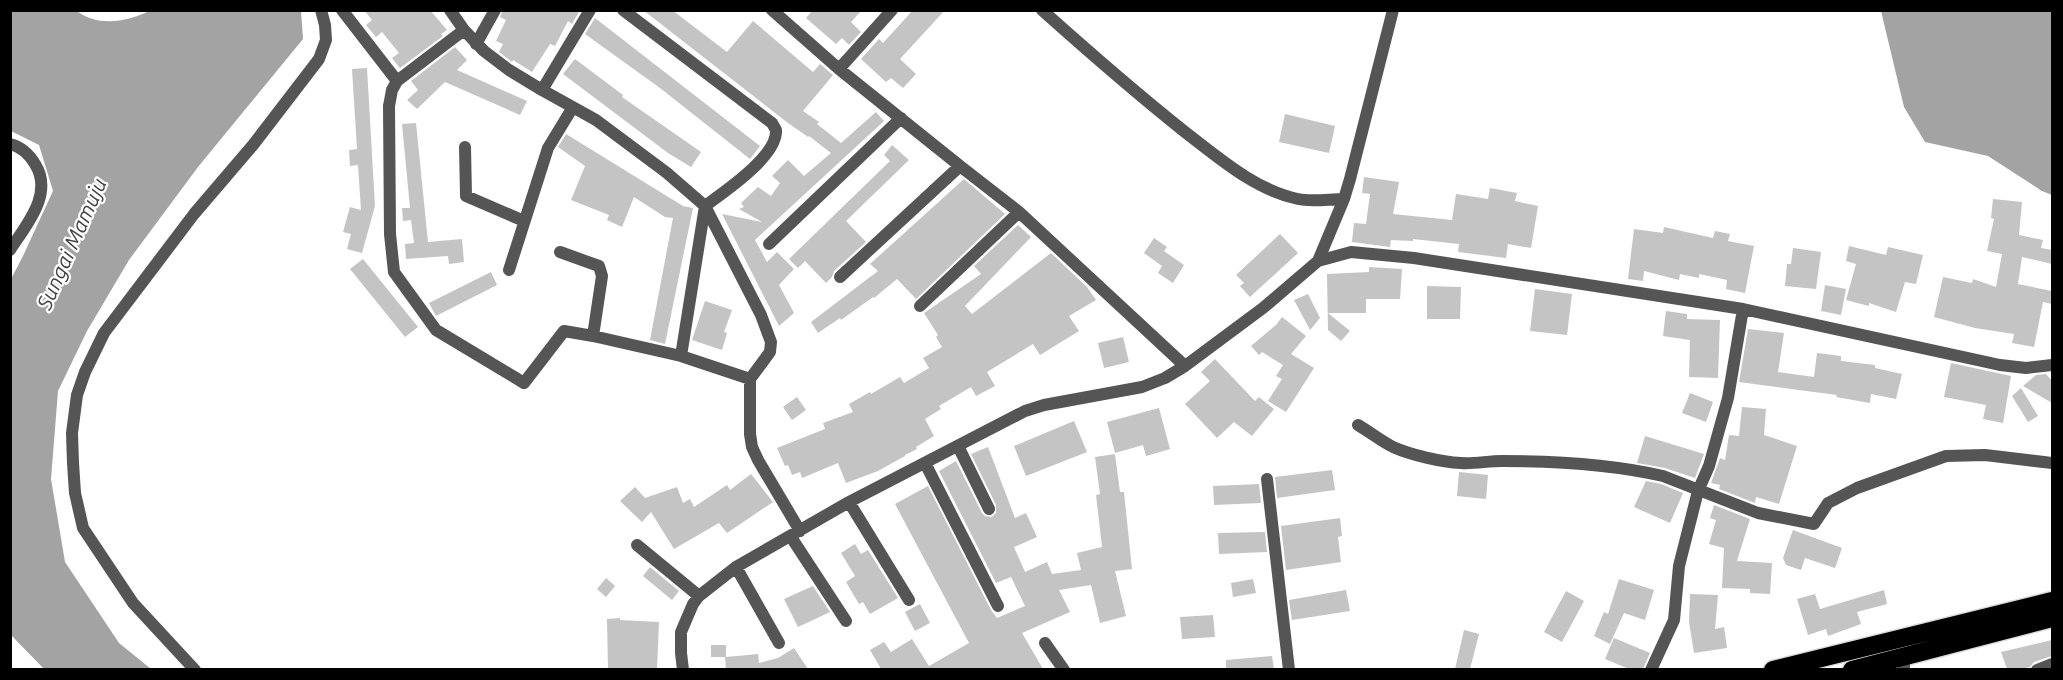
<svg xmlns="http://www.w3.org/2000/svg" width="2063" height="680" font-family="Ubuntu,sans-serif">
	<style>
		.water { fill: #a3a3a3 }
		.building { fill: #c4c4c4 }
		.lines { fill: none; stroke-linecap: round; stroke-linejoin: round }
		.highway-casing { stroke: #dbdbdb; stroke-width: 21 }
		.street { stroke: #555; stroke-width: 12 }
		.highway { stroke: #000; stroke-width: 18 }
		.labels { text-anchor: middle; stroke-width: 4.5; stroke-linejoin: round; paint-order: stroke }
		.water-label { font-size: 21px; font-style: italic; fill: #444; stroke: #fff }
	</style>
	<rect width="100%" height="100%" fill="#fff"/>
	<path class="water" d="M11 10 77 11C97 27 128 22 149 11H301L303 39 198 167 129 260 87 331 58 391 51 479 65 562 119 643 151 669H44L11 635V279L23 256 53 191 39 145 11 131Z
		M1881 11H2052V195L2042 191 1988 156 1925 142 1904 107Z"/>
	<path class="building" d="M364 10H430L447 30 441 34 443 36 400 68 392 58 399 53 382 32 376 37 366 25 372 20Z
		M503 10H580L572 24 568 21 555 46 550 44 532 72 513 60 512 62 499 52 503 44 496 41 506 20 500 17Z
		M643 10H672L727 52 753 21 813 72 820 64 833 75 803 111 819 122 817 124 841 143 876 112 884 121 755 240 767 262 777 252 794 269 779 285 794 313 779 326 722 214 762 222 739 209 744 207 741 203 758 187 771 196 780 183 772 176 788 160 804 176 831 153 809 136 808 137 788 123Z
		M813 10H862L851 22 861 32 849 45 842 38 836 44 806 18Z
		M913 10H945L900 59 916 74 903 88 891 78 886 82 861 59 879 39 883 43Z
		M595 18 760 146 750 159 660 88 585 34Z
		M455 47 467 60 457 70 527 101 520 115 445 82 417 109 407 100 418 90 411 81Z
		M575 59 623 95 622 97 701 152 691 167 668 153 563 74Z
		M367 68 375 206 362 253 347 249 351 234 343 232 350 207 361 210 358 165 350 166 349 150 357 149 352 69Z
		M1285 114 1335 126 1329 153 1279 142Z
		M416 123 428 242 462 239 464 262 449 264 448 256 406 259 405 244 414 243 411 220 403 221 402 208H410L402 124Z
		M566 134 683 206 693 208 665 344 650 340 673 218 665 217 634 197 622 227 607 220 609 215 571 200 585 166 558 147Z
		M892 145 909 160 846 221 866 242 834 271 832 277 826 283 805 261 798 268 789 259 890 161 884 155Z
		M1364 177 1399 182 1393 214 1452 220 1456 194 1488 199 1490 188 1517 193 1515 201 1538 206 1531 248 1508 244 1506 258 1458 252 1459 244 1413 239V241L1391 240 1390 247 1352 242 1354 223 1366 224 1370 194 1362 193Z
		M964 179 1005 214 916 299 897 279 874 298 873 297 841 320 840 318 818 333 811 322 878 271 870 264Z
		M1993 199 2022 202 2019 235 2043 240 2041 248 2052 250V264L2022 257 2018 284 2052 291V304L2043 302 2034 347 2012 343 2014 334 1975 328 1934 317 1943 277 1972 283 1973 279 1996 287 2002 254 1987 251 1994 219 1991 218Z
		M1018 225 1031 237 965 306 972 314 1051 253 1087 287 1096 300 1069 316 1079 331 1040 355 1033 344 987 372 995 386 976 396 971 387 939 406 941 409 925 419 934 436 916 447 917 449 905 455V456L878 471 846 483 838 463 802 478 800 472 792 475 788 465 785 466 777 448 825 429 823 423 853 412 849 404 870 392 871 394 900 377 904 383 929 368 923 358 942 347 936 337 938 335 924 313 981 274 974 266Z
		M1664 227 1713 238 1715 231 1730 234 1728 241 1754 246 1745 293 1726 289 1727 280 1699 274V278L1680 274 1679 280 1644 271 1643 281 1628 279 1634 229 1663 233Z
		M1280 234 1298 253 1250 297 1240 286 1244 283 1236 275Z
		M1154 238 1167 247 1164 251 1184 265 1173 283 1158 273 1162 266 1144 253Z
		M1849 246 1886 255 1888 247 1923 255 1916 284 1905 282 1896 312 1869 303V306L1846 300 1856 264 1846 261Z
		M1793 248 1821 252 1816 289 1785 286 1787 264H1791Z
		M363 259 418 327 405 337 350 269Z
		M1369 267 1402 269 1400 299H1366V313H1328L1350 331 1341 341 1328 330 1327 274 1369 272Z
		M491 272 497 285 436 316 429 303Z
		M1825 285 1846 289 1841 315 1821 311Z
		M1427 286 1461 287 1460 319H1427Z
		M1535 289 1572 294 1567 335 1530 331Z
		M1308 294 1320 318 1310 330 1294 300Z
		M705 301 732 310 724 332 727 333 722 350 692 340Z
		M1666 311 1687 314V319L1720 320 1718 378 1689 377 1690 340 1663 336Z
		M1282 317 1306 336 1291 354 1314 368 1286 412 1268 401 1282 379 1276 376 1283 365 1262 352 1259 355 1251 346 1276 325Z
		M1748 329 1784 333 1778 372 1814 377 1817 353 1841 356V361L1875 365V368L1902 374 1896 399 1871 394 1870 403 1836 397 1837 395 1739 382Z
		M1123 337 1129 362 1104 368 1098 343Z
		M1215 359 1255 401 1259 397 1274 409 1252 436 1234 422 1217 438 1185 404 1210 381 1201 372Z
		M1951 363 2011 376 2003 423 1983 419 1986 405 1944 397Z
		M2046 374 2052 381V403L2023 386 2036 375Z
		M2021 388 2038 416 2028 422 2012 396Z
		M1690 393 1713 402 1706 422 1682 413Z
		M797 397 806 410 792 420 783 407Z
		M1742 407 1766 409 1764 435 1797 446 1779 504 1756 497 1755 503 1719 489 1720 485 1711 483 1720 458 1725 460 1729 435 1739 436Z
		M1159 408 1170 449 1146 456 1143 445 1115 453 1107 422Z
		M1074 421 1087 452 1026 476 1014 446Z
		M1645 436 1704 454 1695 478 1665 468 1637 463Z
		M988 447 1015 518 1026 513 1037 537 1014 547 1025 572 1047 562 1052 574 1081 570 1077 553 1102 547 1096 495 1100 494 1095 457 1115 454 1120 492H1124L1132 569 1115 571 1126 616 1100 623 1091 585 1059 590 1070 612 1022 633 1043 669H881L870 650 884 642 891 652 912 639 929 666 969 643 895 504 928 486 991 610 997 618 1025 606 1011 577 996 583 939 471 956 461 982 513 985 516 992 517 996 513V505L971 454Z
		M1332 470 1335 490 1277 498 1275 477Z
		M1459 472 1488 475 1486 499 1457 496Z
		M751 474 773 502 727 533 719 523 674 549 651 512 642 522 620 501 635 487 645 498 677 487 683 503 690 499 694 507 727 485 730 490Z
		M1646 481 1661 484 1683 493 1670 523 1634 507Z
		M1259 484 1261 503 1214 505 1213 486Z
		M1714 505 1750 519 1737 561 1772 563 1770 594 1750 593V589L1722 588 1724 548 1709 544 1716 520 1710 518Z
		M1340 518 1342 536 1338 537 1341 562 1286 570 1281 526Z
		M1793 530 1842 548 1835 568 1805 558 1801 570 1786 565 1783 558Z
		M1265 532 1267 552 1219 554 1218 533Z
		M855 544 861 554 868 550 898 598 870 614 863 602 859 604 846 582 855 576 841 553Z
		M650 567 679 591 672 600 643 576Z
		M606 578 615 586 606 597 597 589Z
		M1253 579 1256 593 1233 597 1231 583Z
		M1619 579 1654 590 1645 620 1624 613 1610 644 1594 636 1604 612 1608 614Z
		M813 586 830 612 798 627 784 599Z
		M1346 590 1350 611 1292 620 1289 600Z
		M1884 590 1887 604 1857 612 1861 624 1828 636 1826 629 1808 635 1797 599 1815 594 1820 609Z
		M1566 591 1584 601 1562 642 1544 632Z
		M1690 594 1718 595 1715 629 1724 627 1727 648 1694 653 1689 622Z
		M920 604 930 623 915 631 905 612Z
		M1213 615 1215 637 1182 639 1180 617Z
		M620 618V620L659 622 657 669H608L607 619Z
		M1464 630 1479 634 1470 669H1455Z
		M1614 638 1650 653 1643 669H1629L1605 659Z
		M2052 640V656L2034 662 2030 667 2022 669H2007L2001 652Z
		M711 645H726V657L758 654 759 663 778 658 794 648 808 669H726L725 657H711Z
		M1272 656 1274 669H1226V660Z"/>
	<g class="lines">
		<defs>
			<path id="highway" d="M1773 670 2052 601
				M1852 670 2052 618"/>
		</defs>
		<use href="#highway" class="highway-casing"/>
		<path class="street" d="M342 10 397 81
			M450 10 464 30 484 51 509 70 542 90 596 120 667 173 705 206 761 315 771 342 770 352 750 379V434L752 447 758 460 800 531
			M623 10 772 123 776 130C778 156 724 192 705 206L681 356
			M772 10 839 69 960 166
			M1042 10C1089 52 1136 93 1185 132 1219 158 1255 190 1298 199 1312 202 1329 199 1344 199
			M464 30 397 81 392 90 389 106 390 234 394 272 436 330 524 383 564 331 593 336
			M476 44 495 10
			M839 69 892 10
			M542 90 590 10
			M10 144C22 147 29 154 35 164 54 194 26 225 10 250
			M465 147 466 196 524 221
			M769 244 901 118
			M560 252 599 266 602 276 593 336 681 356 750 379
			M1318 261 1344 199 1350 179 1393 10
			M509 270 548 148 573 107
			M840 277 960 166 1019 212 1185 366
			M920 306 1019 212
			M1358 425C1370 432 1381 441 1393 447 1411 455 1441 462 1461 463 1474 464 1488 461 1502 461 1555 461 1611 464 1663 476L1758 513 1814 524 1828 503 1857 488 1946 456 1985 455 2052 463
			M958 446 989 509
			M925 463 998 606
			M1267 479 1289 670
			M849 502 909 600
			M791 537 846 621
			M637 545 699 596
			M736 567 779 643
			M1045 643 1064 670
			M195 670 133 603 83 528 75 493 73 463 72 433 77 395 85 372 104 333 194 214 253 145 319 59 326 40 325 25 321 10
			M683 670 681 653V632L693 604 699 596 736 567 849 502 1025 411 1044 405 1142 387 1165 378 1185 366 1263 308 1318 261 1351 252 1414 258 1743 309 2000 365 2026 368 2052 365
			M1651 670 1674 620 1679 566 1698 491 1709 466 1728 398 1743 309
			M1904 670V657
			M2037 670 2052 664"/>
		<use href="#highway" class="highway"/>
	</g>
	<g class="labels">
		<g class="water-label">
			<text transform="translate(72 244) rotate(-66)" y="7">Sungai Mamuju</text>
		</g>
	</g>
	<rect width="2063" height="680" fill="none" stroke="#000000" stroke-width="24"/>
</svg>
